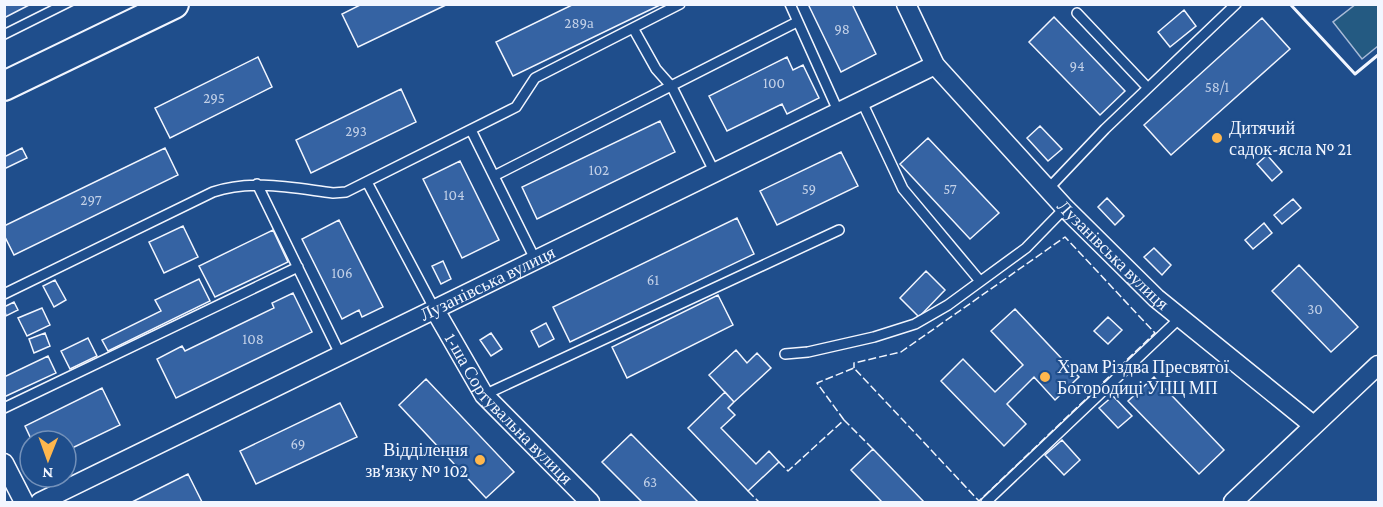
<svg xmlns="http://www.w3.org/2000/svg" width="1383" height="507" font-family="'Crimson Pro',serif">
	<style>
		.green { fill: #245a82; stroke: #a8bbd7; stroke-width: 1.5 }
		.building { fill: #3563a3; stroke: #f2f6ff; stroke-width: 1.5 }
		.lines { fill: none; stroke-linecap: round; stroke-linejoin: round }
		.lane-casing { stroke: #f2f6ff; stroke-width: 12 }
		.street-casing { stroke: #f2f6ff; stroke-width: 21 }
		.primary-casing { stroke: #f2f6ff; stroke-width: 32 }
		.lane { stroke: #1f4e8c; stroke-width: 9 }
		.street { stroke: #1f4e8c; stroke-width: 18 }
		.primary { stroke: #1f4e8c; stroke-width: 28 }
		.tram { stroke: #f2f6ff; stroke-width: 1.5 }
		.fence { stroke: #f2f6ff; stroke-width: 1.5; stroke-dasharray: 8 3; stroke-linecap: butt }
		.wall { stroke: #f2f6ff; stroke-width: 3 }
		.poi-dot { fill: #ffb74d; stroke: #1f4e8c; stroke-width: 2 }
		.labels { text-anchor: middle; stroke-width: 4.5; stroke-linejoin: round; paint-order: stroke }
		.number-label { font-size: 15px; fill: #c3d1e8 }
		.poi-label { font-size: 18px; fill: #f2f6ff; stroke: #1f4e8c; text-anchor: start }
		.street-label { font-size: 18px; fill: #f2f6ff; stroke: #1f4e8c }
	</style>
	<rect width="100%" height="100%" fill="#1f4e8c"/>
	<path class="green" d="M1356 4 1378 5V46L1362 59 1333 22Z"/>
	<path class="building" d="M4 4H31L4 18Z
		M362 4H448L358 47 342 14Z
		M574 4H662L513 76 496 42Z
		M808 4H852L876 54 841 72Z
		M1184 10 1196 26 1170 47 1158 32Z
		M1054 17 1125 91 1100 115 1029 42Z
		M1262 18 1290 49 1171 155 1144 125Z
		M258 57 272 87 170 138 155 108Z
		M787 57 793 70 803 65 819 98 787 114 782 104 727 131 709 96Z
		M401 89 416 122 311 173 296 140Z
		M660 121 675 152 537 219 522 187Z
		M1040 126 1062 149 1048 161 1027 138Z
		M928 138 999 213 970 239 900 164Z
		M22 148 27 158 4 169V157Z
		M165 148 178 175 14 255 4 235V226Z
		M841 152 858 186 777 225 760 191Z
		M1267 155 1282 172 1272 181 1257 164Z
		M460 161 499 240 462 258 423 179Z
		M1107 198 1124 216 1115 225 1098 207Z
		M1293 199 1301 208 1282 224 1274 215Z
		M737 218 754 254 570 342 553 307Z
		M339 220 383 307 362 317 359 310 342 319 302 239Z
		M1264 223 1272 233 1253 249 1245 240Z
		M183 226 198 257 164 273 149 242Z
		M273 230 288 262 215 297 199 266Z
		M1154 248 1171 265 1162 275 1144 257Z
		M443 261 451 279 441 284 432 266Z
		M1299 265 1358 327 1331 352 1272 291Z
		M926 271 945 290 919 317 900 298Z
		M199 279 210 301 108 351 102 340 161 311 155 300Z
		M55 280 66 300 54 307 43 286Z
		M293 293 312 332 176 398 157 359 182 346 185 351 274 308 272 303Z
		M718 295 733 325 627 378 612 347Z
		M14 302 18 310 6 316 4 307Z
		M42 308 50 325 27 336 18 318Z
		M1015 309 1079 377 1055 400 1034 377 1007 404 1026 424 1004 446 941 381 963 359 995 392 1023 365 991 331Z
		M1108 317 1122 330 1108 344 1094 331Z
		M546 323 554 339 539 347 531 331Z
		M45 333 50 346 34 353 29 339Z
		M491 333 502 349 491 356 480 340Z
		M88 338 97 356 70 369 61 351Z
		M736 350 747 363 757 353 771 368 734 402 709 375Z
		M48 356 56 373 4 397V377Z
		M1154 377 1224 450 1199 474 1128 401Z
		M426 379 514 472 486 498 399 405Z
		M102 388 120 425 66 451V441H32L25 426Z
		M725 392 734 402 728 408 735 415 721 428 756 464 769 451 779 462 748 491 688 428Z
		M1113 396 1132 416 1118 428 1099 408Z
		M340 403 357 437 256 484 240 451Z
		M631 434 698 502H642L602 462Z
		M1062 440 1080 460 1064 475 1045 455Z
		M873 449 924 502H882L851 470Z
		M188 474 202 502H132Z"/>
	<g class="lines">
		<defs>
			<path id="lane" d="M790 4 839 113
				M1077 13 1148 88
				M633 28 656 69 672 87 715 173
				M862 102 903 189 980 281
				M471 130 536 261
				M494 176 797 22
				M367 182 435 310
				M257 184 341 356
				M1048 189 1105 129 1236 4
				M4 294 213 192C253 179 293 188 333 193L346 192 516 107 535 78 680 4
				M785 354 808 352 874 337 915 324 948 305 1026 248 1065 208
				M484 395 839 230
				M4 408 298 267
				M986 502 1181 317"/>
			<g id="street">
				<path id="s1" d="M906 4 935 65 1065 208 1156 298 1313 425"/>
				<path id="s2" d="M435 310 484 395 590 502"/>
				<path d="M4 463 24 502"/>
				<path id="s3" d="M40 502 935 65"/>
				<path d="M1233 502 1378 365"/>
			</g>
			<path id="primary" d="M4 86 174 4"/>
		</defs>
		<use href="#lane" class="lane-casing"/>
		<use href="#street" class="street-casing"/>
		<use href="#primary" class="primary-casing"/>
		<use href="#lane" class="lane"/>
		<use href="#street" class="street"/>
		<use href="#primary" class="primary"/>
		<path class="tram" d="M4 29 54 4
			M4 40 76 4"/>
		<path class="fence" d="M844 420 817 383 854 368 979 501 1155 333 1065 237 901 352 854 363V368
			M779 462 788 471 844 420 873 449
			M748 491 759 502"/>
		<path class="wall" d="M1290 4 1355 74 1378 55"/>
	</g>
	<g class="poi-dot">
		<circle cx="1217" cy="138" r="6"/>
		<circle cx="1045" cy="377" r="6"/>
		<circle cx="480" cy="460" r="6"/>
	</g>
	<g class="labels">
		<g class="number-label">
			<text x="579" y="28">289а</text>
			<text x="842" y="34">98</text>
			<text x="1077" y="71">94</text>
			<text x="774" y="88">100</text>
			<text x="1217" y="92">58/1</text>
			<text x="214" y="103">295</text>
			<text x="356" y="136">293</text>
			<text x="599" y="175">102</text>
			<text x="809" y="194">59</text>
			<text x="950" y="194">57</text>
			<text x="454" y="200">104</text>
			<text x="91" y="205">297</text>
			<text x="342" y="278">106</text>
			<text x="653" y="285">61</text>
			<text x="1315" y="314">30</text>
			<text x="253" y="344">108</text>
			<text x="298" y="449">69</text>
			<text x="650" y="487">63</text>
		</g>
		<g class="poi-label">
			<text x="1229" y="134">Дитячий<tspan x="1229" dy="21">садок-ясла № 21</tspan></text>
			<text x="1057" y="373">Храм Різдва Пресвятої<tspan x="1057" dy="21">Богородиці УПЦ МП</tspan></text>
			<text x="468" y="456" text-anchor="end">Відділення<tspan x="468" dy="21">зв'язку № 102</tspan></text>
		</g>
		<g class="street-label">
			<text dy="6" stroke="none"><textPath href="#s1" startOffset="328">Лузанівська вулиця</textPath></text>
			<text dy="6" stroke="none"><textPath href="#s3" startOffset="498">Лузанівська вулиця</textPath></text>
			<text dy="6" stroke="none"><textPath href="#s2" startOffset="124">1-ша Сортувальна вулиця</textPath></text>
		</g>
	</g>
	<rect width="1383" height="507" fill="none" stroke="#f2f6ff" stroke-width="12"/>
	<g transform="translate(48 459) rotate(181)"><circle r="28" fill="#1f4e8c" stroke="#7391ba" stroke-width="1.5"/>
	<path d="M0-4.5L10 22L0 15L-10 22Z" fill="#ffb74d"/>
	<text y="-9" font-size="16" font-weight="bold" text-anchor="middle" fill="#f2f6ff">N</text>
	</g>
</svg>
